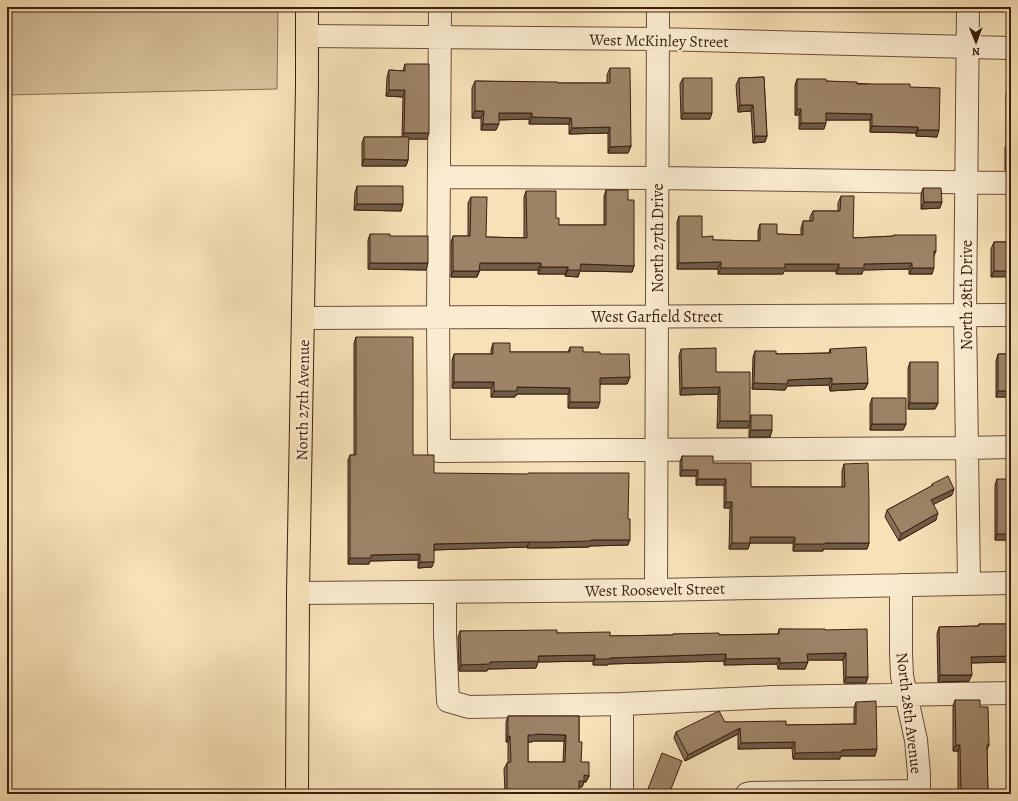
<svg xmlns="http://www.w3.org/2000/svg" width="1018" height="801" font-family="Alegreya,serif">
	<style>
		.green { fill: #d7c19b; stroke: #8a7056 }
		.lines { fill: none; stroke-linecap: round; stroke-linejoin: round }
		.minor-casing { stroke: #6b4f3a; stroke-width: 24 }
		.major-casing { stroke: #3c1e10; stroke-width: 24 }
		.minor { stroke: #faecd0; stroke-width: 22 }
		.major { stroke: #f7e2b7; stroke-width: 22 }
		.wall { fill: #877259; stroke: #3c1e10; fill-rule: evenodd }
		.shaded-wall { fill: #6e5c48; stroke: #3c1e10 }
		.building { fill: #9d8467; stroke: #3c1e10; fill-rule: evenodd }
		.labels { text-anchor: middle; stroke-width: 4; stroke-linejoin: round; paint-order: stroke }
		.street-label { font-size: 16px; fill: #3c1e10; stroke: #faecd0 }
	</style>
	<rect width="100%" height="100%" fill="#f7e2b7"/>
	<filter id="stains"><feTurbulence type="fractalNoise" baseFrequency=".005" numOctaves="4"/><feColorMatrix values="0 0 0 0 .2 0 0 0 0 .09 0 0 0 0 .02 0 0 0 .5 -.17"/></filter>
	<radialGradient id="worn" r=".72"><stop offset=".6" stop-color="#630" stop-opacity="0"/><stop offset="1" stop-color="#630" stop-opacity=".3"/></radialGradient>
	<path class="green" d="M7 7H278L277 89 7 95Z"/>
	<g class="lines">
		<defs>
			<path id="minor" d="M440 7 438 317 439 451 968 448 1011 447
				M968 7 965 315 969 583
				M307 36 658 39 1011 48
				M439 177 657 178 1011 183
				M303 318 1011 315
				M901 585V654L902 676 916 740 919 774V794
				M656 590 658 7
				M445 592V635L448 701 469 707 622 704 773 697 1011 693
				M298 593 656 590 1011 583
				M622 794V704
				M747 794 751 793 919 791"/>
			<path id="major" d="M297 794 298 593 307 86V7"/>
		</defs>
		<use href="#minor" class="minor-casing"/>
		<use href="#major" class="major-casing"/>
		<use href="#minor" class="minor"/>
		<use href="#major" class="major"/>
	</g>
	<path class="wall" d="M405 64 427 139H408V160L406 166H362V143L364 137H402L403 97 386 96 387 77 389 70 403 71Z
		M610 68 631 146 628 153H608V133L569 134V124H529V119L499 120 496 130H481V118H472V88L475 81 558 83H607V75Z
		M764 77 767 136 765 142 753 143 751 111 738 112 736 85 739 78Z
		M683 78 710 119H681L680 84Z
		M797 79 910 87 937 137 916 136V133L870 132V120H826L824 129H799V115H795V85Z
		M1008 87H1011V171L1005 170V148L1006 145V94Z
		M357 186 403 204 401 211 354 210 355 192Z
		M923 188 940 208 921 209V194Z
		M606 190 628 200 634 266 632 272 580 271 578 277 565 276V274H538V270H480L477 277H451V242L453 236H468V203L471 197 486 237 524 238V197L526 191 556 218 559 225H604V196Z
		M841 196 853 238 894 236V235L936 251 934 256 932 274H909V269L863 270 862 274H836V271H784L783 274H718V269H677V222L679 216 702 237 713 240 758 241V231L760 224 777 234 801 235V228L803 221H810V217L813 211H838V203Z
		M370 234 426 270 368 269V240Z
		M994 242H1011L991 277V249Z
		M356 337 413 455 434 473 628 519V545L589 546V547L551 548H527V547L434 550 432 567 418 568V560L370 561 369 564H348V460L350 455H354V343Z
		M493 343 510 352H568L570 347 583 352 600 354 630 377 627 384H600L598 408H568V394H517L515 397H491V388H452V360L454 354H491V350Z
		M681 349 716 372 750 419 751 415 772 430 770 437H749V423L748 428H717L718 394 680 395 679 356Z
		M830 349 868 383 865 389 830 391 829 385 787 386 785 390 752 389 753 357 755 351 776 354 829 353Z
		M998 354H1011V397H996V361Z
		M910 362 938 403 935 409H908V368Z
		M872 398 906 424 903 430H870V404Z
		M682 456 713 463 751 487H842V471L844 464 869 543 867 549H823V551H793V543H750L748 549H729L730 508H724V485H696V476H680V462Z
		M997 479 1011 540H995V485Z
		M932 484 952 495 933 504 936 520 899 541 885 517 887 510 932 486Z
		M979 624H1011V662L971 663 969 681 938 682 937 634 939 627 978 626Z
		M779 629 825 630 868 677 866 683H844L843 660H808L805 669H778L777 664 724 665V661L608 664V665H593V661L538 662 536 668 488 669 487 671H459L458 637 460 631 557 633 610 636 672 635 673 634 719 635 778 634Z
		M955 700 980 707 989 745 987 750 988 794H958V751H953V706Z
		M856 702 875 756H840V759H793L792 748 738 749V734L685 761 674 738 676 732 725 722 786 725 854 724V708Z
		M508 716H579V742L581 762 589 776 586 782H584L582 787H579V794H505L504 769 507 763 508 762V742H506V722ZM533 741H564L563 762H528V742H532Z"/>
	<path class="shaded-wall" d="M389 90H405L403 97 386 96Z
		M740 105H753L751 111 738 112Z
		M797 109H801L799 115H795Z
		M475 111H484L481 118H472Z
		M499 113H532L529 119 496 120Z
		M683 113H712L710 119H681Z
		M826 113 872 114 870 120H824Z
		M532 117 571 118 569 124H529Z
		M801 123H826L824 129H799Z
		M483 124H499L496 130H481Z
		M872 126 918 127 916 133 870 132Z
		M610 127 608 133 569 134 572 128Z
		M918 130H939L937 137 916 136Z
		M404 133H429L427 139H402Z
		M755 136H767L765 142 753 143Z
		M631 146 628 153H608L610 147Z
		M364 159 408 160 406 166H362Z
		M1007 164H1011V171L1005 170Z
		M924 202H942L940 208 921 209Z
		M357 204H403L401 211 354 210Z
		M721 262 718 269H677L679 263Z
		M370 263H428L426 270 368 269Z
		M480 263H541L538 270H477Z
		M912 263 909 269 863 270 862 274H836L839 268 864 264Z
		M581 264 634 266 632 272 580 271 578 277 565 276 568 270Z
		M785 264H839L836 271H784L783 274H718L721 268Z
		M541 267H568L565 274H538Z
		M912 268H934L932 274H909Z
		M453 271H479L477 277H451Z
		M994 271H1011V277H991Z
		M630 377 627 384H598L600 378Z
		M832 378 829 385 787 386 785 390 752 389 754 383 788 380Z
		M454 382H494L491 388H452Z
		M868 383 865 389 830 391 832 384Z
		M517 387 570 388 568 394H517L515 397H491L494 391Z
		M720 387 718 394 680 395 682 388Z
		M998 391H1011V397H996Z
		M570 402H600L598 408H568Z
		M910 403H938L935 409H908Z
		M720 421H750L748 428H717Z
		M872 424H906L903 430H870Z
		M751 430H772L770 437H749Z
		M682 470H698L696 476H680Z
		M698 479H726L724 485H696Z
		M954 489 952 495 929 507 931 500Z
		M726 502H732L730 508H724Z
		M938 513 936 520 899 541 901 534Z
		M997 534H1011V540H995Z
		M750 537H795L793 543H750L748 549H729L732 543Z
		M591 540H630L628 545 589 546V547L527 548 529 542Z
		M529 542 527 547 432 550 434 544Z
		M825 543H869L867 549H823V551H793L795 544Z
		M420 554 418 560 370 561 369 564H348L350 558 371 555Z
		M420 562H434L432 567 418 568Z
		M846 653 843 660H805L807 654Z
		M726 654 724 661 608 664V665H593L595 659 610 658Z
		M595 655 593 661 538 662 536 668 488 669 487 671H459L461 665 490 662 538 656Z
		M1011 656V662L969 663 971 657Z
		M780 658 777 664 724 665 726 659Z
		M808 662 805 669H778L780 663Z
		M940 675H972L969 681 938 682Z
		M846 677H868L866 683H844Z
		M740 728 738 734 685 761 688 755Z
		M535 734 566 735 564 741H533L532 742H525L528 735Z
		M508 736H510L508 742H506Z
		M795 742 792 748 738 749 741 743Z
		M956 745H960L958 751H953Z
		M877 749 875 756H840V759H793L795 753 842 750Z
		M584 775 589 776 586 782H584L582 787H577L579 781Z"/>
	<path class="building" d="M405 64H429V133H404L405 90H389V70L405 71Z
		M610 68H630L631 146 610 147V127L572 128 571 118 532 117V113H499V124H483L484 111H475V81L558 82V83H610Z
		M764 77 767 136H755L753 105H740L739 78Z
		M683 78H712V113H683Z
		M797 79H826V81L857 82V84H910V87L940 88 939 130H918V127L872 126V114L826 113V123H801V109H797Z
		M1008 87H1011V164H1007V142H1009Z
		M364 137H409L408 160 364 159Z
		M357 186H403V204H357Z
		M923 188H941L942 202H924Z
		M606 190H628V200H634V266L581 264 580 270H568V267H541V263H480L479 271H453V236H470L471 197H487L486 237 527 238 526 191H556V218H559V225H606Z
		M841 196H854L853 238 894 236V235H936V251H934V268H912V263L864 264V268H839V264H785V268H721V262L679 263V216H702V237L713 236V240L760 241V224H777V234L803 235V221H813V211H840Z
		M370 234H390V236H428V263H370Z
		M994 242H1011V271H994Z
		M356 337H413V455H434V473L528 474V473H629L628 519H630V540H591V541L553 542H529L434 544V562H420V554L371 555V558H350V455H356Z
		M493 343H510V352H570V347H583V352H600V354H629L630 377 600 378V402H570V388L517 387V391H494V382H454V354H493Z
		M866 347 868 383 832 384V378L788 380 787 384 754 383 755 351H776V354L831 353 830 349Z
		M716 348V372H750V421H720V387L682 388 681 349Z
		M998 354H1011V391H998Z
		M910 362H938V403H910Z
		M872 398H906V424H872Z
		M751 415H772V430H751Z
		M682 456H713V463H751V487H845L844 464 868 463 869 497V543H825V544H795V537H750V543H732V502H726V479H698V470H682Z
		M948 476 954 489 931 500 938 513 901 534 887 510 933 485 932 484Z
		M997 479H1011V534H997Z
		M979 624H1011V656L971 657 972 675H940L939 627 979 626Z
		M779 629H825V630L867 629 868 677H846V653L807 654 808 662 780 663V658L726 659V654L610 658V659H595V655L538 656 539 661 490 662V664L461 665 460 631 557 630V633L610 632V636L673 635V634L719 633V635L779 634Z
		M955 700H980V707H988L989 745H987L988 794H961L960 745H956Z
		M876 701 877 749 842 750V752L795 753V742L741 743 740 728 688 755 676 732 719 711 725 722 786 721V725L856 724V702Z
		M508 716H579V742H582L581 762H589V776L584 775V781H579V794H507V763L511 762 510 736H508ZM535 734 566 735 565 762H528V735H535Z
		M662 753 682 761 669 794H646Z"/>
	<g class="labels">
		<g class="street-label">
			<text transform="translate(659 40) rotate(1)" y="6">West McKinley Street</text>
			<text transform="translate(657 238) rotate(-90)" y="6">North 27th Drive</text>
			<text transform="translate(966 295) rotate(-90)" y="6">North 28th Drive</text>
			<text x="657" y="322">West Garfield Street</text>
			<text transform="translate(302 400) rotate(-89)" y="6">North 27th Avenue</text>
			<text transform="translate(655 589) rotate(-1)" y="6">West Roosevelt Street</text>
			<text transform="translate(910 713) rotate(83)" y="6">North 28th Avenue</text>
		</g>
	</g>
	<rect width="1018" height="801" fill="none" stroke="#f7e2b7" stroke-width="24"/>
	<rect x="8" y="8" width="1002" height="785" fill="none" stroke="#3c1e10" stroke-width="2"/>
	<rect x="12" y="12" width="994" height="777" fill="none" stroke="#3c1e10"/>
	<g transform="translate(976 42) rotate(179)" stroke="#faecd0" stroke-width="3" paint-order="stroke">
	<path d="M0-3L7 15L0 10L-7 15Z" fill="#3c1e10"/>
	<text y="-6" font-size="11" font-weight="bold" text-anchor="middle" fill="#3c1e10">N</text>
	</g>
	<rect width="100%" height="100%" filter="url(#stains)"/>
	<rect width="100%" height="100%" fill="url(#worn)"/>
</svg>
